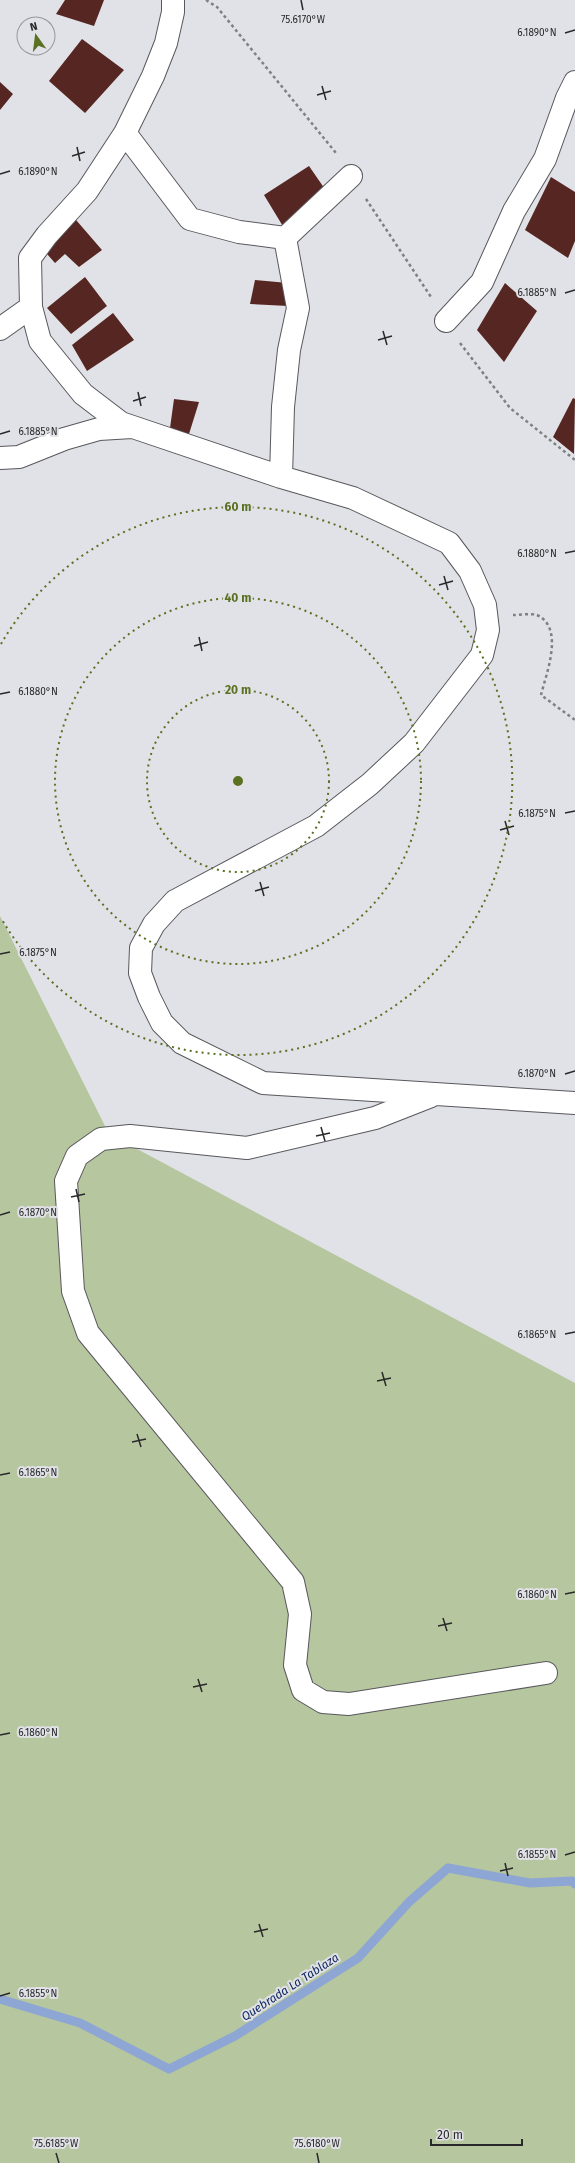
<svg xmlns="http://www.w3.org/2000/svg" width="575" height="2163" font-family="'Fira Sans',sans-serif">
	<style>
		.green { fill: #b6c69e }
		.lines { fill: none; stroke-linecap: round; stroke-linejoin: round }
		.stream { stroke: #8ea6d4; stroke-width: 9 }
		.building { fill: #562622 }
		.minor-casing { stroke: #58585d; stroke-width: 24 }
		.path { stroke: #7f8083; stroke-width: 2.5; stroke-dasharray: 3 3; stroke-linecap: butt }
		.minor { stroke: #fff; stroke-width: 22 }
		.ticks { fill: none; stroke: #29292b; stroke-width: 1.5 }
		.ring { fill: none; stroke: #5a7121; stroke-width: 2; stroke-dasharray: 2 4 }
		.labels { text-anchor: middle; stroke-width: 4; stroke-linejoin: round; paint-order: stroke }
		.water-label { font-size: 12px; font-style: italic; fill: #122960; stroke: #e1e2e7 }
		.ticks-label { font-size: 10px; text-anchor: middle; fill: #29292b; stroke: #e1e2e7; stroke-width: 4; stroke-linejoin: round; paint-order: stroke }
		.centre { fill: #5a7121; stroke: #e1e2e7; stroke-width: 2 }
		.ring-label { font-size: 12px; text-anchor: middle; font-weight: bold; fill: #5a7121; stroke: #e1e2e7; stroke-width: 4; stroke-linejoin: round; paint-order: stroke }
	</style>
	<rect width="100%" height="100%" fill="#e1e2e7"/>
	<path class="green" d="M0 916 109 1134 575 1383V2163H0Z"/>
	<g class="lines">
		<path class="stream" d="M0 1999 80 2023 169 2069 235 2036 358 1958 409 1902 448 1868 530 1883 572 1881 575 1884"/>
	</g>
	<path class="building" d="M65 0H104L94 26 56 14Z
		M82 39 124 70 85 113 49 81Z
		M0 82 13 94 0 110Z
		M309 166 329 195 284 228 264 195Z
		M551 177 575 192V241L568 258 525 230Z
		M70 213 102 250 79 267 65 254 55 263 40 246Z
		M85 277 107 306 71 334 47 308Z
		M255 280 288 283V306L250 304Z
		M505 283 537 311 504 362 477 330Z
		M113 313 134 340 87 371 72 345Z
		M573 398 575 399 574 454 553 437Z
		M174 399 199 402 189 434 170 428Z"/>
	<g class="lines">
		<defs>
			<path id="minor" d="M173 0V12L166 43 153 76 125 133 87 191 47 235 30 258 31 307 40 341 83 394 121 423 281 477 353 498 449 543 470 571 485 605 488 630 482 655 414 743 370 784 316 826 175 901 154 924 141 948 140 973 149 997 162 1023 182 1043 263 1083 575 1103
				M125 133 190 219 239 232 285 238
				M446 321 482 282 514 211 545 159 567 98 575 82
				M0 329 31 307
				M0 458 19 457 64 439 99 429 132 427
				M281 477 283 407 289 350 298 308 285 238 351 176
				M431 1096 375 1118 247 1148 130 1136 101 1139 77 1156 66 1181 73 1291 88 1333 293 1582 300 1614 295 1665 303 1690 323 1702 349 1704 546 1673"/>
		</defs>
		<use href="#minor" class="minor-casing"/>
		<path class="path" d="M206 0 217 7 336 153
			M366 199 431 297
			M460 343 510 408 575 460
			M513 615C519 615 531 613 537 615 565 628 546 674 541 695L575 720"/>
		<use href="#minor" class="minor"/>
	</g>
	<path class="ticks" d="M301 0 303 10M565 33 575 30M322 86 326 100M317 95 331 91M77 147 80 161M72 156 85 152M0 174 10 171M565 293 575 290M383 331 387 345M378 340 392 336M138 392 141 406M133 401 146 397M0 434 10 431M565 553 575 551M444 576 448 590M439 585 453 581M199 637 202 651M194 646 208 642M0 694 10 692M565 813 575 811M505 821 509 835M500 830 514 826M260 882 264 896M255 891 269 887M0 954 10 952M565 1074 575 1071M321 1127 325 1141M316 1136 330 1133M76 1189 79 1202M71 1197 85 1194M0 1215 10 1212M565 1334 575 1332M382 1372 386 1386M377 1381 391 1378M137 1434 141 1447M132 1442 146 1439M0 1475 10 1473M565 1594 575 1592M443 1618 447 1631M438 1626 452 1623M198 1679 202 1692M193 1687 207 1684M0 1735 10 1733M565 1855 575 1852M505 1863 508 1876M500 1871 513 1868M259 1924 263 1937M254 1932 268 1929M0 1996 10 1993M56 2153 59 2163M317 2153 319 2163"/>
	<g class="ring">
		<circle cx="238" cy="781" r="91"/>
		<circle cx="238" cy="781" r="183"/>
		<path d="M1 644A274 274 0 1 1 1 918"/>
	</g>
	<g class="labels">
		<g class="water-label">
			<text transform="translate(290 1987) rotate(-33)" y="4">Quebrada La Tablaza</text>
		</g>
	</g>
	<g class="ticks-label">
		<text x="303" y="23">75.6170°W</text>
		<text x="537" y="36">6.1890°N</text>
		<text x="38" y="175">6.1890°N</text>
		<text x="537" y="296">6.1885°N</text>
		<text x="38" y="435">6.1885°N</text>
		<text x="537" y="557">6.1880°N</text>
		<text x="38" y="695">6.1880°N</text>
		<text x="537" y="817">6.1875°N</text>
		<text x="38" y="956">6.1875°N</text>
		<text x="537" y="1077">6.1870°N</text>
		<text x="38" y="1216">6.1870°N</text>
		<text x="537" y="1338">6.1865°N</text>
		<text x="38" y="1476">6.1865°N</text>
		<text x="537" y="1598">6.1860°N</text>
		<text x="38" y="1736">6.1860°N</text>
		<text x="537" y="1858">6.1855°N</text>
		<text x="38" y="1997">6.1855°N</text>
		<text x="56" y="2147">75.6185°W</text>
		<text x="317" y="2147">75.6180°W</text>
	</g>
	<circle cx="238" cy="781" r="6" class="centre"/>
	<g class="ring-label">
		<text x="238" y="511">60 m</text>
		<text x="238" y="602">40 m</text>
		<text x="238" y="694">20 m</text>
	</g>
	<g transform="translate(36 36) rotate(346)"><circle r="19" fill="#e1e2e7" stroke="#97989c"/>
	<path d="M0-3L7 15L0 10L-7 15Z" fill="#5a7121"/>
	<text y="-6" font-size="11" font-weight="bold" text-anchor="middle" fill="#29292b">N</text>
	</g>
	<path d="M431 2139v6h91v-6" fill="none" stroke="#29292b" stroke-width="2"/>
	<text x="437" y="2139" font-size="12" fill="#29292b" stroke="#e1e2e7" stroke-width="3" paint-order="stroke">20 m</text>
</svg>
